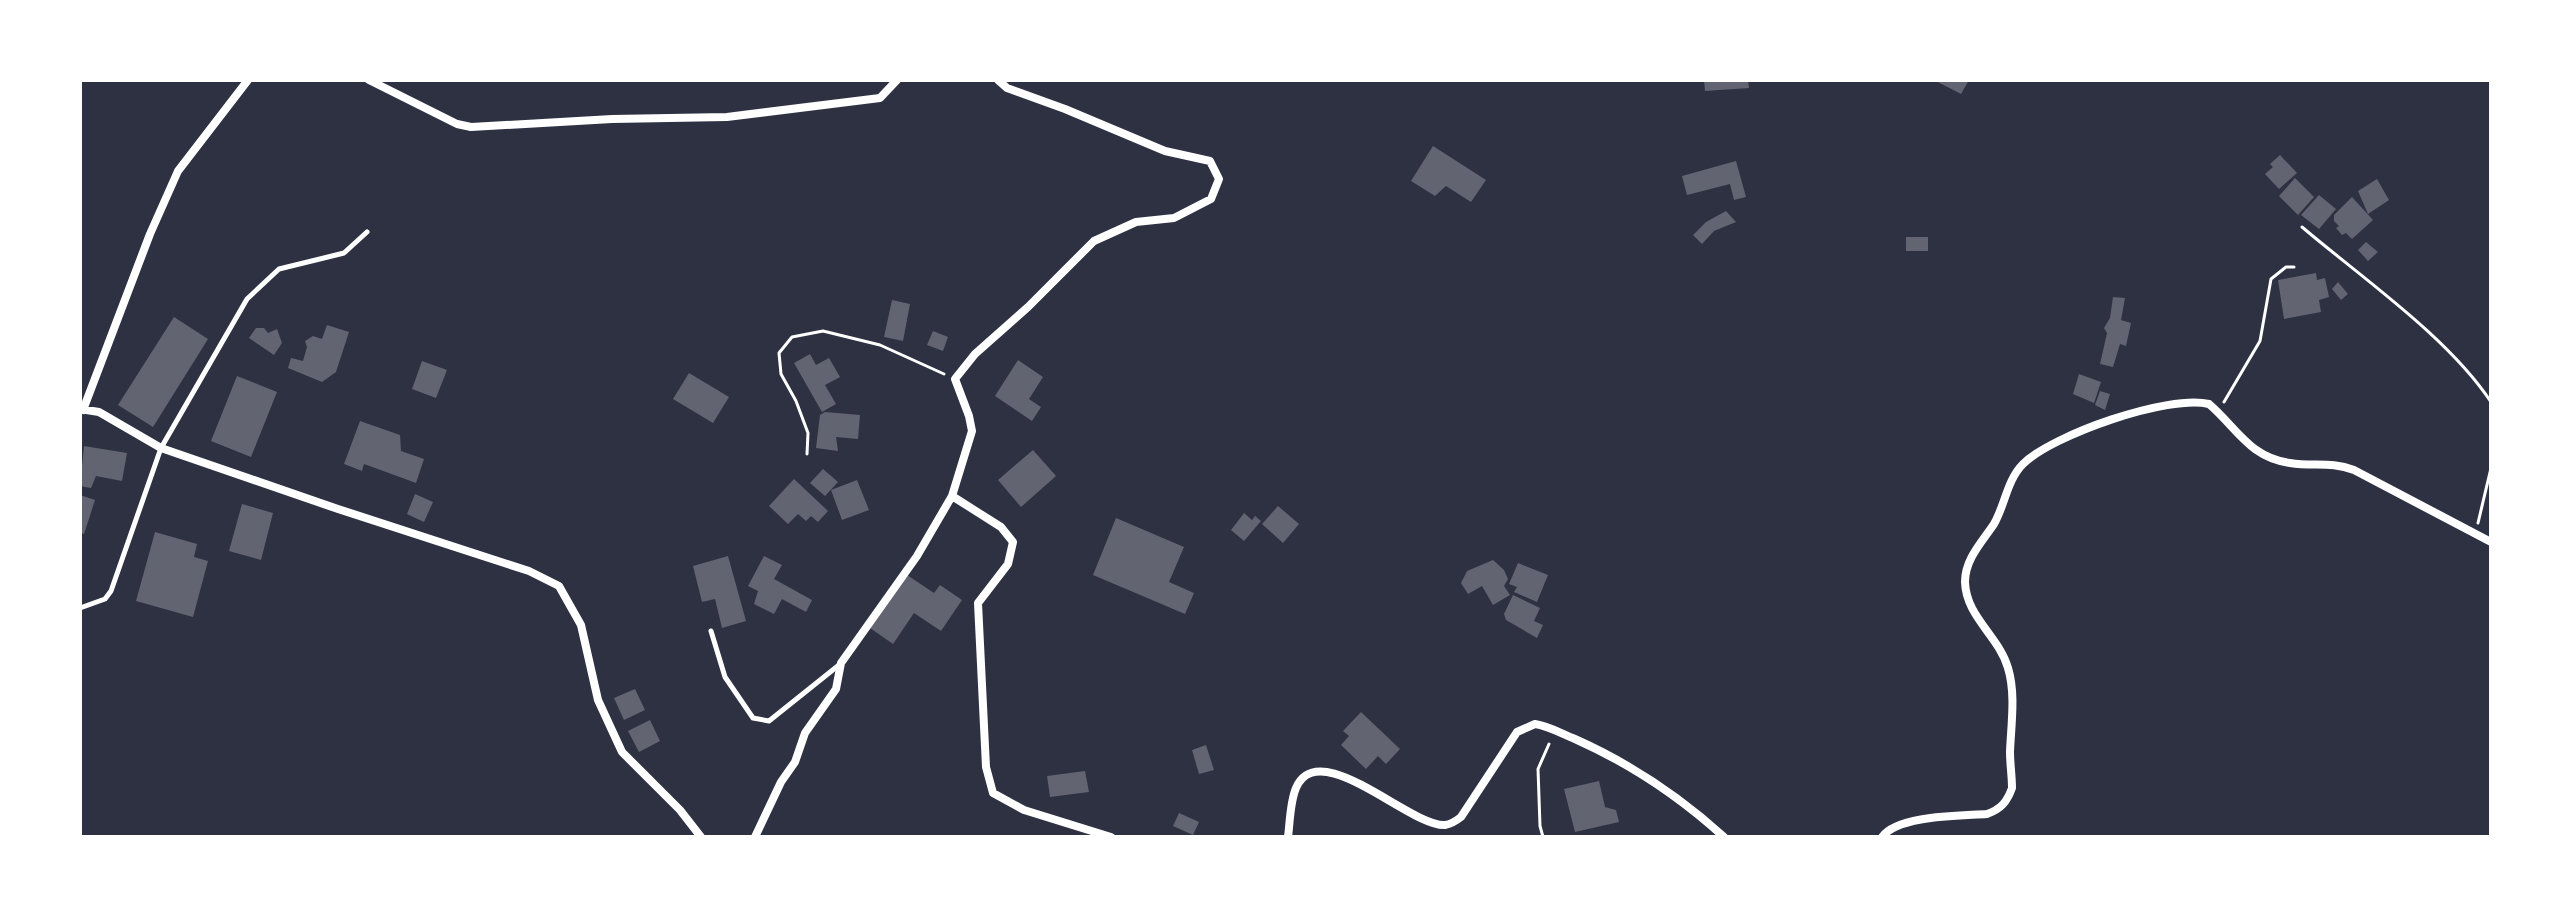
<svg xmlns="http://www.w3.org/2000/svg" width="2571" height="917" font-family="'Work Sans',sans-serif">
	<style>
		.building { fill: #626471 }
		.lines { fill: none; stroke-linecap: round; stroke-linejoin: round }
		.path { stroke: #fff; stroke-width: 3 }
		.service { stroke: #fff; stroke-width: 5 }
		.minor { stroke: #fff; stroke-width: 8 }
	</style>
	<rect width="100%" height="100%" fill="#2d3142"/>
	<path class="building" d="M1704 80H1748L1749 88 1705 91Z
		M1934 80H1969L1961 94Z
		M1433 146 1486 180 1471 202 1446 186 1435 196 1411 181Z
		M2280 155 2297 173 2279 189 2265 174 2273 167 2270 164Z
		M1736 161 1746 197 1734 200 1730 184 1687 195 1682 176Z
		M2295 178 2314 197 2298 215 2279 196Z
		M2377 179 2389 200 2368 214 2358 191Z
		M2319 195 2336 209 2319 229 2301 215Z
		M2352 197 2373 220 2352 239 2346 233 2342 235 2336 228 2339 226 2334 221V215Z
		M1726 211 1736 222 1714 231 1702 244 1693 235 1706 222Z
		M1906 237H1928V251H1906Z
		M2366 242 2378 252 2368 261 2358 250Z
		M2316 273 2317 280 2325 278 2329 297 2319 300 2321 312 2284 319 2278 280Z
		M2338 282 2348 294 2341 300 2332 289Z
		M2113 297 2125 298 2121 320 2131 323 2126 346 2120 344 2113 367 2100 364 2107 333 2104 328 2110 318Z
		M892 300 910 304 903 341 884 337Z
		M174 317 208 339 153 427 118 405Z
		M327 325 349 332 336 372 322 382 288 368 291 358 303 361 307 347 305 341 313 336 322 339Z
		M256 328H264L268 333 277 329 282 343 274 355 249 338Z
		M933 331 948 337 943 351 927 345Z
		M810 354 816 365 829 358 840 377 825 385 836 404 822 412 794 363Z
		M1018 360 1043 377 1029 399 1041 407 1032 421 995 396Z
		M422 361 447 370 436 398 412 389Z
		M689 373 729 397 713 423 673 399Z
		M2079 374 2101 382 2094 403 2073 394Z
		M237 376 277 392 251 457 211 441Z
		M2100 391 2110 394 2105 410 2095 405Z
		M825 412 860 415 858 439 836 437 838 451 816 448 820 415Z
		M360 421 400 435 401 451 424 459 416 483 364 464 362 471 344 464Z
		M84 446 127 453 122 481 96 476 91 488 80 486Z
		M1033 450 1056 476 1021 507 998 480Z
		M823 469 838 482 825 496 810 483Z
		M794 479 828 511 818 522 811 516 806 521 798 514 788 524 769 506Z
		M857 480 869 510 842 520 831 490Z
		M415 494 433 502 424 522 407 514Z
		M80 495 95 500 84 534 80 533Z
		M242 504 273 513 261 560 229 551Z
		M1278 506 1299 524 1283 543 1262 524Z
		M1244 513 1252 520 1255 516 1261 521 1244 541 1231 530Z
		M1116 518 1184 547 1169 582 1194 593 1185 614 1093 575Z
		M155 532 197 544 194 557 208 561 193 617 136 601Z
		M728 556 746 621 722 628 715 599 702 602 693 566Z
		M764 556 782 565 774 579 812 600 806 612 782 599 774 614 754 604 758 591 748 586Z
		M1493 560 1504 570 1508 579 1504 586 1510 595 1493 605 1482 586 1468 594 1461 583 1467 571Z
		M1518 563 1548 575 1537 602 1514 592 1517 587 1509 584Z
		M907 575 934 593 940 585 962 600 941 631 914 613 893 644 870 628Z
		M1513 595 1540 608 1534 621 1543 625 1537 638 1506 620 1504 614Z
		M635 689 645 710 624 720 614 698Z
		M1361 712 1400 749 1386 764 1378 756 1366 769 1341 745 1349 736 1343 731Z
		M650 720 660 741 639 752 628 731Z
		M1206 745 1214 770 1199 774 1192 750Z
		M1085 771 1089 792 1050 797 1047 776Z
		M1599 781 1605 807 1616 810 1619 822 1575 832 1564 789Z
		M1179 813 1199 822 1193 835 1173 826Z"/>
	<g class="lines">
		<path class="path" d="M2302 227C2362 278 2448 337 2491 402
			M2224 402 2260 341 2271 279 2286 267H2294
			M807 454 808 433 796 401 781 374 779 353 792 337 823 331 880 345 944 374
			M2478 523 2491 468
			M1543 837 1540 826 1538 769 1549 744"/>
		<path class="service" d="M80 608 105 599 111 591 161 448 247 299 279 269 344 253 367 232
			M711 631 725 677 753 718 769 721 839 665"/>
		<path class="minor" d="M369 80 457 124 471 127 612 119 727 117 880 98 897 80
			M80 409 99 412 161 448 338 509 529 571 559 586 581 625 598 700 622 752 680 810 701 837
			M83 410 150 234 178 171 248 80
			M952 496 1001 527 1013 542 1008 564 978 603 986 767 993 793 1024 810 1111 837
			M755 837 781 782 795 762 805 733 836 689 841 663 917 556 952 496 972 431 969 416 955 379 975 354 1028 307 1094 241 1136 222 1174 218 1211 199 1219 179 1210 161 1165 151 1065 109 1007 88 998 80
			M1288 837C1290 822 1290 802 1296 788 1319 735 1410 827 1445 825 1452 824 1456 821 1461 817L1517 732 1535 724C1549 726 1562 734 1575 739 1631 764 1679 796 1724 837
			M1882 837C1898 815 1961 816 1987 814 2001 809 2007 802 2012 788 2012 776 2010 764 2010 752 2011 725 2016 694 2008 668 1999 636 1966 617 1965 582 1965 559 1982 542 1994 524 2005 505 2007 480 2023 464 2052 435 2169 394 2209 404 2238 429 2249 457 2290 463 2314 467 2330 461 2354 470L2491 542"/>
	</g>
	<rect width="2571" height="917" fill="none" stroke="#ffffff" stroke-width="164"/>
</svg>
